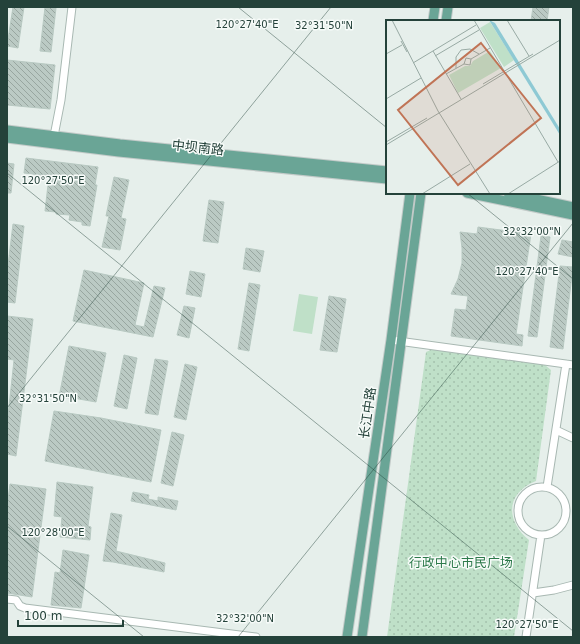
<svg xmlns="http://www.w3.org/2000/svg" width="580" height="644" font-family="'DejaVu Sans','Noto Sans SC',sans-serif">
	<style>
		.park { fill: url(#park-dots) }
		.pitch { fill: #bfe0c8 }
		.building { fill: url(#building-back-hatch); stroke: #b8c9c2 }
		.lines { fill: none; stroke-linecap: round; stroke-linejoin: round }
		.minor-casing { stroke: #a8b8b2; stroke-width: 9 }
		.major-casing { stroke: #c2cac8; stroke-width: 11 }
		.minor { stroke: #fff; stroke-width: 7 }
		.major { stroke: #6aa596; stroke-width: 9 }
		.ticks { fill: none; stroke: #24423a; stroke-width: 1; stroke-opacity: 0.45 }
		.labels { text-anchor: middle; stroke-width: 3; stroke-linejoin: round; paint-order: stroke }
		.street-label { font-size: 13px; fill: #24423a; stroke: #f7fbf9 }
		.park-label { font-size: 13px; fill: #2d7a4b; stroke: #f7fbf9 }
		.inset-road { fill: none; stroke: #98aaa4; stroke-width: 1 }
		.view { fill: #c07456; fill-opacity: 0.15; stroke: #c07456; stroke-width: 2 }
		.inset-edge { fill: none; stroke: #24423a; stroke-width: 2 }
		.ticks-label { font-size: 10px; text-anchor: middle; fill: #24423a; stroke: #f7fbf9; stroke-width: 3; stroke-linejoin: round; paint-order: stroke }
	</style>
	<defs>
		<pattern id="park-dots" width="8" height="8" patternUnits="userSpaceOnUse"><rect width="8" height="8" fill="#bfe0c8"/><path d="M2 2h.1M6 6h.1" fill="none" stroke="#a4c1ad" stroke-width="1.8" stroke-linecap="round"/></pattern>
		<pattern id="building-back-hatch" width="6" height="6" patternUnits="userSpaceOnUse"><rect width="6" height="6" fill="#bbcac4"/><path d="M-1 5l2 2M0 0l6 6M5-1l2 2" fill="none" stroke="#98a6a0"/></pattern>
	</defs>
	<rect width="100%" height="100%" fill="#e6efeb"/>
	<path class="park" d="M433 349 545 365 551 370 536 481C506 493 505 520 529 540L514 637H387L426 352Z"/>
	<path class="pitch" d="M299 294 318 297 312 334 293 331Z"/>
	<path class="building" d="M13 7H24L18 48 7 46Z
		M45 7 56 8 51 52 40 51Z
		M533 7H549L547 21H531Z
		M7 60 55 65 50 109 7 105Z
		M26 158 98 167 95 185H97L90 226 82 225V222L69 220 70 215 56 214V212L45 211 49 176 24 173Z
		M7 163 14 164 11 193H7Z
		M114 177 129 180 121 218 126 219 120 250 102 247 109 216H106Z
		M209 200 224 202 218 243 203 241Z
		M13 224 24 226 15 303 7 302V273Z
		M478 227 531 234 516 334 523 335 522 346 451 336 455 309 466 310 468 296 451 294 458 279 462 263V248L460 232 477 234Z
		M541 236 550 237 537 337 528 336Z
		M562 240 573 242V257L558 254Z
		M246 248 264 251 260 272 243 269Z
		M560 266 573 267 563 349 550 347Z
		M84 270 144 283 135 325 144 327 154 286 165 288 153 337 73 321Z
		M190 271 205 274 201 297 186 294Z
		M249 283 260 285 249 351 238 349Z
		M329 296 346 299 337 352 320 350Z
		M184 306 195 308 189 338 177 335Z
		M7 316 33 319 16 456 7 454V425L14 360 7 359Z
		M69 346 106 353 96 402 73 398V399L59 397Z
		M124 355 137 358 127 409 114 406Z
		M155 359 168 361 158 415 145 413Z
		M185 364 197 367 186 420 174 417Z
		M54 411 101 418 161 430 151 482 45 461Z
		M172 432 184 435 173 486 161 483Z
		M57 482 93 487 88 526 91 527 90 540 60 537 62 517 54 516Z
		M10 484 46 489 32 597 7 593V507Z
		M133 492 149 495 148 499 158 501V497L178 501 176 510 131 501Z
		M111 513 122 515 116 551 165 563 164 572 113 562 103 561Z
		M63 550 89 555 81 608 51 605 55 572 60 573Z"/>
	<g class="lines">
		<defs>
			<path id="minor" d="M54 136 61 100 72 7
				M391 340 573 365
				M556 430 573 438
				M518 511a24 24 0 1 1 48 0a24 24 0 1 1-48 0Z
				M547 487 566 364
				M533 593 554 590 573 585
				M7 599 16 600 20 606 25 608 256 637
				M526 637 541 535"/>
			<path id="major" d="M433 21 435 7
				M446 21 448 7
				M7 130 120 144 387 171
				M7 138 119 152 387 179
				M467 193 573 215
				M508 193 573 207
				M347 637 391 340 410 193
				M362 637 421 193"/>
		</defs>
		<use href="#minor" class="minor-casing"/>
		<use href="#major" class="major-casing"/>
		<use href="#minor" class="minor"/>
		<use href="#major" class="major"/>
	</g>
	<path class="ticks" d="M238 7 387 128M7 173 573 631M467 193 573 279M7 408 331 7M7 526 144 637M238 637 573 223"/>
	<g class="labels">
		<g class="street-label">
			<text transform="translate(198 147) rotate(6)" y="5">中坝南路</text>
			<text transform="translate(367 413) rotate(-82)" y="5">长江中路</text>
		</g>
		<g class="park-label">
			<text x="461" y="567">行政中心市民广场</text>
		</g>
	</g>
	<g transform="translate(386 20)">
		<rect width="174" height="174" fill="#e6efeb"/>
		<path d="M104 2 128 40 118 47 94 8ZM104 31 115 48 72 73 63 55 79 46H84L87 41Z" fill="#bfe0c8"/>
		<path d="M103 0 109 3 174 109V115Z" fill="#8ec9d4"/>
		<path class="inset-road" d="M6 0 52 91 104 174M88 0 172 142M121 0 143 36M15 21 21 32M47 31 75 79M0 34 16 25M49 36 93 10M85 39 104 28M27 43 90 5M70 48V37L75 30 84 29 93 34M60 54 78 44 80 38 85 39 84 45 78 44M97 64 147 34M0 79 35 58M0 122 41 98M0 125 174 20M36 174 84 144M122 174 174 141"/>
		<path class="view" d="M95 23 155 98 72 165 12 90Z"/>
		<rect width="174" height="174" class="inset-edge"/>
	</g>
	<g class="ticks-label">
		<text x="247" y="28">120°27'40"E</text>
		<text x="324" y="29">32°31'50"N</text>
		<text x="53" y="184">120°27'50"E</text>
		<text x="532" y="235">32°32'00"N</text>
		<text x="527" y="275">120°27'40"E</text>
		<text x="48" y="402">32°31'50"N</text>
		<text x="53" y="536">120°28'00"E</text>
		<text x="245" y="622">32°32'00"N</text>
		<text x="527" y="628">120°27'50"E</text>
	</g>
	<rect width="580" height="644" fill="none" stroke="#24423a" stroke-width="16"/>
	<path d="M18 620v6h105v-6" fill="none" stroke="#24423a" stroke-width="2"/>
	<text x="24" y="620" font-size="12" fill="#24423a" stroke="#f7fbf9" stroke-width="3" paint-order="stroke">100 m</text>
</svg>
